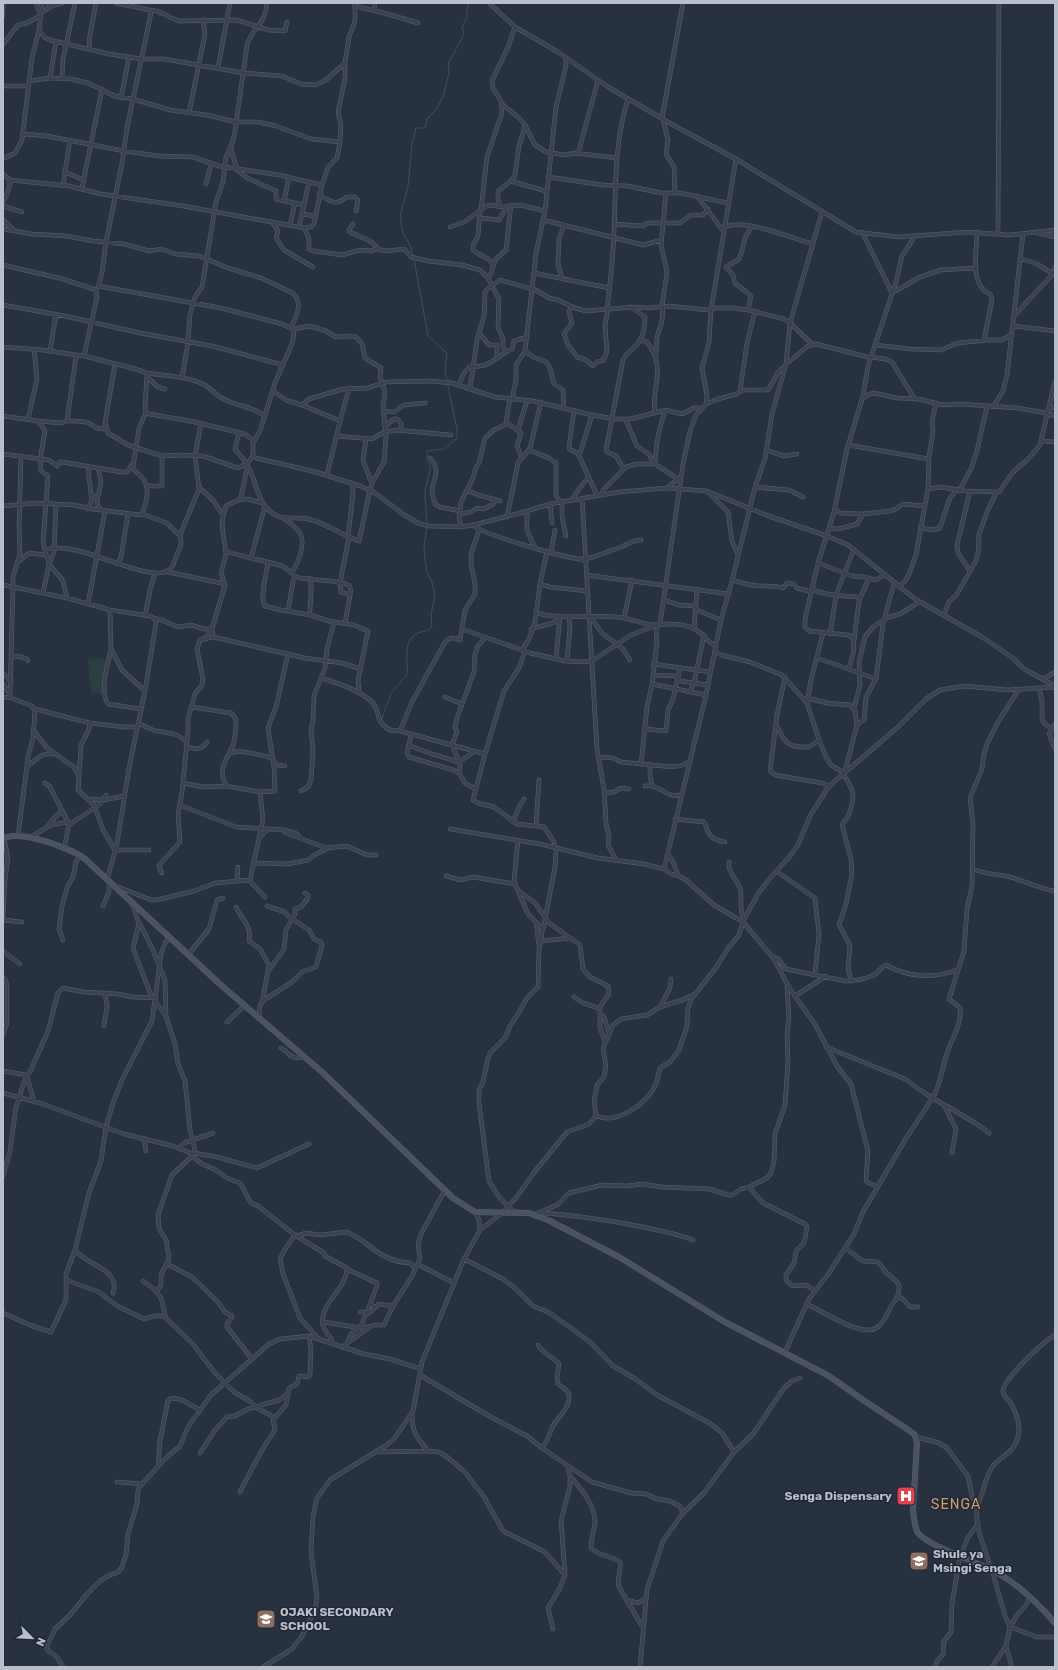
<svg xmlns="http://www.w3.org/2000/svg" width="1058" height="1670" font-family="Rubik,sans-serif">
	<style>
		.green { fill: #2b3f42 }
		.lines { fill: none; stroke-linecap: round; stroke-linejoin: round }
		.stream { stroke: #3f4d68; stroke-width: 1 }
		.street-casing { stroke: #59616d; stroke-width: 4.5 }
		.secondary-casing { stroke: #59616d; stroke-width: 6 }
		.street { stroke: #3c4350; stroke-width: 3.5 }
		.secondary { stroke: #4a5263; stroke-width: 5 }
		.labels { text-anchor: middle; stroke-width: 3; stroke-linejoin: round; paint-order: stroke }
		.poi-label { font-size: 12px; font-weight: bold; fill: #b8beca; stroke: #202835; text-anchor: start }
		.quarter-label { font-size: 14px; letter-spacing: 1px; fill: #d09d6e; stroke: #202835 }
	</style>
	<rect width="100%" height="100%" fill="#283140"/>
	<path class="green" d="M100 658 107 661 102 694 91 693 88 660Z"/>
	<g class="lines">
		<path class="stream" d="M413 256 410 245 403 233 400 216 408 186 412 144 416 128H425L427 119 436 110 444 94 449 72 448 64 464 34 462 27 467 17V10L469 3
			M414 259 428 336 447 353 445 371 457 430V438L444 449 427 451V461L430 464C431 474 425 484 425 495 425 504 427 514 427 523
			M381 721 391 693 408 673C407 661 403 639 418 633 423 631 428 632 432 627L431 615 435 595 432 582 427 572 425 559 424 548 427 526"/>
		<defs>
			<path id="street" d="M36 3 40 13 52 6
				M47 3 52 6 62 3
				M489 3 515 27 558 52 608 87 675 126 736 159 856 232 898 237 968 232 1008 235 1055 230
				M355 6 384 13 418 23
				M149 10C163 10 167 18 179 21L237 20 268 30 285 31 287 22
				M374 10 375 3
				M3 16V3
				M39 30 45 38 50 40 109 54 141 59H164L244 73 282 76 301 84 315 85 326 80 345 63 349 37 355 21V10L354 3
				M3 44 18 25 27 23 40 16
				M90 49 89 40 96 3
				M218 68 230 3
				M50 78 56 42
				M62 78 63 59 75 3
				M29 81 50 78 71 79 88 83 115 96 133 99 170 110 207 115 236 122H258L276 126 311 139 340 142
				M3 86H28
				M121 98 129 57
				M502 104 519 118 525 125 535 145 546 152 565 155 575 153 617 158
				M189 113 205 34 203 20
				M662 118 683 3
				M663 119 668 140 666 154 674 167 675 193
				M24 134 47 136 124 151 159 156 193 157 219 166 279 175 322 185
				M230 147 237 169
				M578 154 598 80
				M3 158 7 157 15 153 22 140 32 58 39 30 42 3
				M236 169 247 178 276 191V199L304 205
				M65 172 84 180
				M3 174 10 180C10 188 7 195 3 202
				M548 177 603 185 628 186 661 193H680L728 203
				M10 180 69 186 101 194 183 206 304 228 311 227 314 224 322 185 328 167 337 158 340 142 341 126 338 112 345 79V63
				M510 181 546 191
				M206 184 211 164
				M63 185 70 140
				M82 188 102 89
				M319 195C331 201 335 207 347 197H355L358 200 356 211
				M697 196 724 232
				M284 201 289 177
				M3 206 22 212
				M500 206 498 199V191L512 180 515 175 519 146 525 126
				M481 209 487 157 502 113 501 101 493 88 492 81 508 47 515 27
				M480 210 478 236 473 245V250C479 257 496 257 492 270 492 273 489 276 488 278L499 299 498 327 503 339V348L506 351
				M303 214 314 216
				M480 218 499 220 507 207
				M3 220 14 230
				M543 220 643 245 662 240
				M272 222 278 231 276 238 284 250 313 267
				M353 224 349 230 350 232C361 238 372 239 379 250
				M614 224 643 226 647 223H680L691 215H703L708 209
				M290 225 295 203
				M299 227 309 182
				M450 227 464 222 488 205 504 207 520 205 545 211
				M725 227C744 218 791 238 813 244
				M304 228 309 239V249L313 251 342 255 360 250 370 251 377 249 386 251 404 249 411 257 428 261 462 265 480 270 487 277
				M3 229 32 234 66 236 93 241 124 244 149 251 162 249 175 254 199 256 228 268 261 278 293 293C303 303 297 316 291 327
				M977 232C977 247 971 278 983 289 985 292 989 293 991 295L992 300 984 340
				M1038 233 1055 237
				M863 234 892 293 920 277 941 270 976 268
				M998 234 999 3
				M1020 258 1037 264 1055 275
				M3 265 63 279 96 290 97 297 84 356 132 368 147 373 145 408 146 412 149 414 190 421 245 434 253 440V455L256 458 316 472 360 486 375 493 403 514 418 523 429 526 461 527 473 525 524 512 550 504 619 492 667 488 707 491 766 515 827 536 848 545 915 599 982 637 1013 658 1024 669 1055 686
				M493 266 496 259 506 250 511 205
				M534 273 609 288
				M562 279 558 264 559 239 564 225
				M98 286 221 308 282 324 293 329 294 334 292 344 275 383 260 431 253 443
				M98 287 102 273 106 242 122 163 127 128 151 13 149 10 145 9 116 3
				M532 288 549 298 558 300 575 308 586 311 634 307 648 308 669 306 708 310 715 308H733L748 310 784 319 790 323 812 344
				M3 305 65 316 140 333 212 346 283 365
				M571 306 569 312 572 323 564 334 568 345 577 357 586 360 593 366 597 362 604 360 607 351 605 326 608 309
				M662 306 667 272 661 245 666 193
				M607 310C610 284 613 259 614 233 616 187 614 143 628 99
				M748 310 751 297 750 295 735 283 733 275 726 267 739 259 742 251 745 238 752 226
				M1015 315 1051 276 1055 267
				M1013 326 1055 331
				M293 329 310 326 326 331 336 337 350 336 356 337 362 344 365 358 381 368 380 377 385 392 383 407 386 437 384 462 372 483
				M479 333 489 345H497V359
				M640 340 647 342C658 356 659 370 656 387 655 396 653 404 655 413
				M875 345 911 349 941 350 958 343 988 340H1002L1012 334
				M3 347 42 350 84 356
				M50 351 56 314
				M525 351 533 357 546 362 550 368 554 384 563 390 564 408
				M656 355 657 337 662 321 663 306
				M871 357 885 359 892 362 914 398
				M115 364 105 423 108 433 128 445 162 456 180 455 203 456 238 468 248 463
				M786 364 808 346 816 344 871 358
				M147 373C166 376 188 376 205 385 213 390 218 398 228 401 239 406 257 408 265 417
				M148 378 158 387 165 389
				M182 378 188 342 190 315 195 297 202 287 216 202 223 182 226 157 232 144 235 131 247 45C252 27 266 24 267 3
				M459 385 463 375 469 367C474 366 480 367 485 365 494 362 502 353 512 349L514 341 527 337
				M470 388 477 340 484 316 485 293 487 289 500 280 532 289
				M273 391 286 400 302 405 340 421
				M740 391 747 343 755 311
				M510 398 506 422 521 433 517 446 521 456
				M514 398 513 394 516 381V365L525 351 536 253 545 211 556 107 566 66V58
				M862 399 870 394 874 393 897 398 918 399 943 405 961 404 1017 408 1046 413 1055 416
				M706 404 707 396 702 368 709 343 711 310 736 159
				M302 405 309 399 343 389 368 388 386 382 431 381 452 383 495 397 533 401 592 415 615 419H630L666 410 682 414 694 408H701
				M993 407 1003 391 1007 375 1023 234
				M1049 409 1055 407
				M574 410 569 447V449L577 453 579 456 597 495
				M666 410C658 427 656 446 655 464L681 481
				M384 411 394 412 404 405 425 403
				M3 416 38 421 45 431 40 460 41 471 48 476 43 543 49 564 43 593
				M28 419 37 379 34 349
				M626 420 637 446 649 454 654 464
				M38 421 61 423 67 421 76 356
				M67 421C77 421 88 420 96 428L106 429
				M386 426 394 419H397L401 423V431
				M518 430 527 401
				M386 432 396 430 451 435
				M239 433 235 449 247 464
				M336 436 372 439 386 431
				M1042 441 1055 442
				M848 445 929 459
				M529 450 549 458 556 463V495L560 502
				M766 450 784 456 797 454
				M3 454 49 460 57 466 60 462H62L121 472H127L132 464
				M579 456 592 415
				M21 457 19 527 20 554 13 577V587L67 598 110 610 150 616 154 618 156 623 145 691 129 768 117 844 107 880
				M430 458C442 470 433 479 432 490 432 495 434 500 435 504L440 507 460 511
				M89 467C87 478 91 484 91 495L98 497
				M248 467C256 479 256 495 265 506 279 523 290 516 308 519 325 522 342 536 359 541L370 490 372 484 363 460 366 439
				M98 468 101 481 97 502 98 506 102 510
				M624 469 616 456 607 452 606 450 623 360C626 352 636 348 640 340 644 334 645 324 645 317L631 307
				M327 475 340 421 349 388
				M147 486H162V456
				M199 487 213 500 223 515
				M668 487 679 478
				M755 487 789 490 803 497
				M928 489 940 487 966 491 999 492 1013 472 1028 459 1040 445 1055 381
				M467 490 478 495 500 501
				M959 491 971 469 977 451 987 406
				M970 491 957 545 958 553 970 571
				M708 492 728 512 732 541 738 555
				M601 495 603 490 626 467 637 464H655
				M582 498 597 749 604 789 606 823 609 837 608 845 616 860
				M572 499 588 477
				M239 500 248 499 262 503
				M562 501V517L566 536
				M550 504 552 523
				M56 505 54 552 49 564 63 581 67 598
				M3 506 36 503 74 505 92 509 141 515C147 504 151 486 141 476 137 472 134 472 133 467L139 428 146 412
				M86 508 91 503 92 496
				M835 510 841 513 863 514
				M527 511V530L535 548
				M459 514 471 512 477 508 484 509 493 504 495 500
				M507 517 518 463C521 456 527 455 530 448L541 402
				M284 519C290 523 298 528 301 535 305 545 298 564 292 572
				M473 525C482 534 575 562 586 559 598 556 610 551 621 547 628 544 633 540 641 540
				M461 527 459 518 461 502 473 478 476 467 479 463 485 438 494 430 507 424
				M830 528 838 529 857 524 863 514 890 511 896 509 903 504 925 506
				M920 528 934 530 940 528 949 500 956 490
				M180 536 182 530 199 489 195 456 201 423
				M348 537 353 493 352 483
				M349 537 340 583 341 592 350 595
				M45 550C79 538 146 585 169 570 174 567 174 561 176 557 179 550 183 544 180 536L167 523 142 514
				M226 551C244 558 264 560 282 566 289 569 293 577 300 578 316 581 333 579 349 585L351 590 345 623
				M551 552 555 530
				M251 558 265 506
				M19 561 29 553 46 555
				M268 562C267 573 259 599 265 606L281 610 310 615 329 621 354 625 368 631 358 680 359 692
				M818 563 852 576 864 577 876 580 885 574
				M118 564 121 557 128 514
				M168 572 225 584
				M586 575 729 594
				M309 578C314 586 309 604 310 615
				M733 580C739 582 745 584 751 585 762 587 772 585 783 588L787 583 794 584 797 588 812 592
				M540 584 550 587 587 591
				M3 585 13 587 10 694
				M899 587 906 580 909 574 916 555 928 489 929 456 933 432 932 421 936 403
				M813 588C818 596 850 596 860 597
				M664 600 679 605 694 606 699 611 721 620
				M88 604 105 511
				M110 610 111 649 122 670 145 691
				M288 611 293 581 295 576
				M536 613C565 621 595 613 624 618 634 620 647 626 657 625 668 624 679 623 690 627 703 631 705 641 716 646
				M944 615 949 602 957 594 976 561 978 553 979 534 988 510 996 493
				M145 616 150 590 155 573
				M590 617 602 633 623 649 630 660
				M154 618 164 621 178 627 191 625 204 629H212
				M624 618 632 580
				M660 624 683 464 690 431 696 415 706 404 718 399 737 394 743 390H768L779 371 785 366
				M658 625 656 631 657 642 652 685 647 707 641 764C655 764 677 771 689 762
				M462 629 530 653 565 661 584 662 592 661 631 635 657 625
				M531 629 559 621
				M694 629 697 589
				M823 633 811 680 807 703 819 740 827 759 831 765 844 773
				M830 634 836 595 854 549
				M213 637 305 658 342 663 361 669
				M204 638 207 637 212 629
				M854 641 859 601 869 578
				M111 649C108 666 99 688 108 704L141 709
				M522 650 529 639 535 622 540 584 547 551
				M525 651 519 668 504 691 485 754 473 800 478 803 494 807 517 824 544 827 554 842 556 851 555 867 543 930
				M715 651 721 655 750 662 782 675 807 703
				M12 656 22 657 27 659 28 661
				M817 658 876 679
				M556 659 560 616
				M567 661 570 628 569 617
				M653 664 711 672
				M849 669 854 650 853 638 848 635 809 631 805 627V619L818 563 834 512 847 449 863 396 868 366 896 282 902 256 915 236
				M3 673 11 682
				M653 675 675 676 681 681 708 685
				M785 677 777 715 770 771 775 775 822 783 830 786
				M321 678C339 684 357 689 371 701 381 710 374 720 388 729 391 731 396 730 400 731L485 754
				M1043 679 1055 672
				M3 684 10 694 11 698 32 706 35 711 33 738 28 757 18 836
				M652 684 706 695
				M1039 688 1042 701V719L1044 723 1052 729
				M690 691 694 683 704 635
				M3 697 11 698
				M445 697 462 704
				M807 698 827 703 850 705 855 711 857 725
				M192 707 231 713 236 719C236 727 236 736 233 745 227 759 216 771 227 786
				M854 708 860 685 859 662 865 637 873 627 886 618 900 614 919 602
				M35 709 90 723 124 727H137
				M138 723C144 726 150 729 156 731 168 733 179 733 187 743
				M776 724C784 742 787 748 809 747L819 740
				M1055 724 1049 734 1055 749
				M645 729 666 731 668 710 673 699 680 668
				M33 730 47 748 75 768 79 778 78 790 94 805 103 830 115 850H149
				M400 731 412 702 445 642C450 637 454 637 460 640L465 610 475 594V584L471 564V554L479 530
				M411 735 407 753 409 757 453 770 459 773 465 783 475 789
				M408 745 432 754 459 762 460 765 459 773
				M186 746C194 750 202 750 207 742
				M475 751 459 762 452 745 457 731 455 727 457 718 474 672 475 654 478 646 485 638
				M228 755C229 755 233 752 234 752 241 750 267 756 273 759
				M598 757 613 758 621 762 641 764
				M274 762 278 765 285 766
				M650 764V776L652 786
				M27 767C35 760 42 752 53 754
				M845 771 857 725 864 720 866 697 876 679 883 624 894 583
				M843 774C854 792 856 793 849 814 848 818 844 821 842 825L851 859 852 874 846 904 839 925 850 945 848 967 851 981
				M79 776 81 745 89 729 90 723
				M45 783 50 787 69 824 64 849
				M183 783 203 787 226 786 260 792 275 791 274 768 268 728 276 707 288 654
				M645 786C660 783 668 801 682 794
				M301 791 308 787 311 780 313 752 311 729 313 721 314 696 325 668 327 649 334 622
				M604 793 614 792 621 788 629 789
				M90 799 104 800 124 796
				M180 805 236 827 285 830 297 834 299 837
				M675 819 704 822C707 826 706 828 708 832 711 839 718 841 725 842
				M513 822 519 807 524 799
				M69 825 100 804 106 795
				M48 826 55 817 62 811
				M536 826 539 780
				M450 829 540 844 598 858 644 864 664 869 671 874 679 876 686 880 714 905 743 922 774 959 790 989 816 1026 837 1066 851 1084 868 1151 866 1180 867 1182 878 1187
				M284 832 326 848 347 846 367 855H376
				M31 837 51 825 68 822
				M259 838 268 829
				M518 841 514 880 515 884 528 914 542 928 541 941
				M667 855C674 858 674 869 679 876
				M729 862C728 874 736 877 740 888 743 898 738 909 744 919
				M253 866 257 863 288 864 308 860 316 854 327 849
				M664 869 706 695 721 620 733 577 755 487 765 459 772 414 786 364 790 323 822 212
				M973 869C985 874 997 874 1010 877 1025 881 1040 889 1055 891
				M776 871 815 898 819 935 815 974
				M162 873 159 867 160 864 180 842 178 815 182 792 188 732V719L195 694 202 685 203 679 197 649 200 640 213 637 212 629 225 585 221 573 226 554 222 525 223 515 226 506 239 500 241 497 248 463 253 455
				M446 876 461 880 473 877 515 884
				M249 880 265 897
				M237 881 238 867
				M116 886 151 900H157L194 891 215 883 250 880 263 819 260 792
				M519 891 535 903 549 923 580 945 583 969 590 977 608 986 609 994 600 1007V1028L605 1041
				M132 904 139 923 133 948 152 998
				M103 906 109 892V882
				M236 907C242 921 252 925 249 941L260 949 269 965 262 1003
				M3 917 5 879 8 859 4 837
				M3 920 22 922
				M536 922 539 946
				M140 924 152 948 165 980 166 1014
				M63 940 59 929 62 906 67 888 73 877 76 862 80 856
				M3 951 20 964
				M188 955 209 929 217 900 223 898
				M774 957 778 959 786 969 845 981C854 981 865 979 874 975 879 972 881 967 886 965 909 978 935 979 959 969
				M269 970 284 949 286 930 295 914V909L301 907 308 898V895L305 893
				M3 977 7 983V1023L3 1034
				M795 996 826 976
				M574 997 583 1003 595 1007 600 1010
				M155 1001 166 1016 175 1044 178 1064 185 1081 190 1130 195 1150 192 1156 172 1175 158 1215 159 1228 167 1242V1248L169 1255 168 1261 161 1275V1285L156 1292
				M660 1007 670 988 671 979
				M601 1014 604 1017 609 1033
				M259 1018 260 1005 264 1000 292 982 302 972 316 967 322 946 321 942 314 939 309 930 288 916 285 912 267 906
				M227 1022 244 1006
				M104 1026 107 1006 105 993
				M826 1047 905 1079 923 1092 944 1105 956 1129 952 1153
				M281 1048C291 1052 289 1061 303 1057
				M3 1071 27 1075 30 1072 48 1031 58 993 63 988 84 992 118 994 133 997 156 998
				M27 1076 34 1102
				M3 1093 40 1103 124 1134 173 1146 193 1154
				M933 1098C940 1084 942 1071 946 1056 951 1040 962 1025 960 1008L949 999 964 951 967 909 972 886 973 824 970 798 982 769 984 754 987 744 998 722 1019 689
				M945 1105 980 1126 989 1133
				M596 1116C617 1125 646 1104 655 1086 658 1080 658 1074 660 1068L670 1062 679 1050 687 1026 688 1008 692 998 715 969 729 947 739 935 744 919 758 894 770 878 791 855 798 845 810 816 827 789 835 781 898 727 926 699 940 690 964 686 1008 690 1055 687
				M144 1138 146 1151
				M179 1148 184 1143 213 1133
				M194 1153 217 1157 257 1168 309 1144
				M192 1156 202 1164 214 1169 227 1178 240 1183 251 1203 258 1206 295 1235 324 1253 325 1256 347 1268C347 1289 318 1304 323 1326 325 1331 329 1335 332 1340L331 1343
				M3 1176 10 1151 16 1107 20 1097 21 1091 27 1075
				M749 1187 767 1178 771 1173 774 1162 775 1134 785 1105 788 1060 787 1034 789 1018 787 986
				M475 1212 479 1220 480 1230
				M514 1212 499 1197 489 1181 479 1103V1090L483 1082 488 1058 490 1053 505 1038 510 1026 517 1016 527 998 538 987 539 949 541 941 571 938
				M538 1213 557 1205 569 1193 602 1185 627 1186 642 1184 662 1187 709 1189 728 1195H732L741 1189 749 1187 763 1203 805 1224 807 1227 805 1239 803 1244 796 1251 794 1263 786 1275V1280L792 1286 806 1285 815 1291
				M540 1213C566 1214 591 1218 616 1222 642 1227 669 1231 693 1240
				M295 1235 285 1249 280 1259 283 1274 300 1318 318 1338
				M297 1236 306 1233 320 1235 347 1232C372 1243 378 1261 410 1263L415 1268
				M845 1248 863 1261 878 1262C882 1266 884 1271 888 1274 898 1283 902 1283 897 1298
				M75 1250C85 1265 121 1268 113 1293
				M464 1259 503 1279 515 1288 533 1306 548 1312 571 1328 590 1342 613 1366 634 1378 657 1395 711 1424 722 1433 734 1452
				M167 1262 171 1266 192 1277 218 1302 225 1312 232 1316V1318L227 1323V1327L252 1359
				M417 1264 454 1283
				M347 1270 351 1271 377 1283V1286L370 1304 375 1307
				M66 1280 99 1292 117 1306 144 1319 154 1316H165
				M143 1281 155 1290 161 1298 166 1318 192 1343 215 1373 234 1392 251 1402 257 1408 274 1417
				M807 1304C823 1311 866 1342 880 1325 888 1317 890 1303 899 1297L904 1300 910 1307H918
				M360 1312 369 1313 379 1304 393 1306
				M3 1313 32 1326 51 1332 66 1300V1274L75 1250 89 1193 101 1161 106 1127 113 1103 122 1080 152 1021 161 954 165 943 169 938
				M323 1322 362 1328 371 1326
				M347 1343 352 1333 361 1326 370 1304
				M538 1345C543 1354 553 1356 559 1364L557 1377 558 1384C561 1387 569 1390 569 1395 571 1408 557 1417 552 1428 549 1435 547 1442 542 1448
				M342 1347 373 1325H384L393 1306 412 1276 420 1258 418 1244 421 1234 445 1190
				M785 1352 809 1299 829 1273 854 1234 863 1212 905 1140 933 1097
				M420 1375 489 1416 527 1436 542 1448 592 1482 631 1493 646 1494 657 1499 669 1501 680 1506 683 1513
				M412 1413C412 1433 416 1436 428 1451
				M916 1437 939 1443 947 1448 968 1476 972 1496 977 1509
				M378 1452 428 1451 439 1452 447 1457 464 1471 484 1497 503 1531 545 1552 565 1575
				M200 1453 215 1430 227 1417 235 1416 248 1409 279 1400 285 1396 288 1392
				M158 1466 160 1441 168 1400C176 1394 191 1405 199 1410
				M570 1476C581 1489 595 1504 595 1523 594 1531 591 1539 591 1548 599 1556 611 1556 620 1562 622 1571 616 1579 619 1587L642 1626
				M117 1482 142 1484
				M240 1492C251 1471 261 1449 275 1430L273 1420 286 1405 289 1388 297 1384 299 1376 308 1377 310 1375 311 1350 309 1336
				M961 1555 968 1537 977 1525
				M991 1570C986 1550 975 1529 977 1509 978 1503 981 1497 983 1491 985 1482 987 1474 993 1466 1002 1455 1013 1454 1018 1437 1021 1425 1016 1412 1010 1402 1008 1399 1004 1396 1003 1392 1001 1381 1044 1341 1055 1335
				M992 1570 1005 1616 1010 1627 1037 1637H1055
				M627 1600 638 1603 646 1598
				M553 1629 548 1608 560 1588 565 1575 561 1521 570 1486V1476L567 1465
				M1006 1646 1012 1667
				M63 1667 56 1656 47 1650V1646L55 1629 70 1615 87 1594 100 1581 108 1576 118 1572 122 1567 126 1555 128 1534 137 1504 138 1490 142 1484 166 1458 180 1446 188 1427 211 1395 269 1344 280 1339 309 1336 364 1354 390 1359 421 1369
				M263 1667 292 1649 302 1636 315 1610 317 1597 311 1552 313 1516 317 1498 330 1480 385 1446 394 1439 413 1411 422 1362 426 1352 464 1259 480 1230 502 1213 516 1198 536 1170 567 1132 589 1124 596 1116 594 1101 597 1085 604 1077 606 1066 603 1048 613 1025 621 1019 647 1015 660 1007 685 999 695 994
				M640 1667 647 1590 663 1541 683 1513 704 1493 734 1452 753 1434 784 1388 792 1381 800 1378
				M935 1667 937 1661 943 1654 944 1641 951 1632 952 1604 960 1555
				M992 1667 1006 1646 1010 1627 1017 1615 1027 1604 1029 1597"/>
			<path id="secondary" d="M3 838C8 837 14 835 19 836 37 837 69 848 84 858L222 986 322 1072 453 1198 475 1212 529 1213 550 1221 619 1257 725 1322 829 1376 863 1400 910 1431 915 1435 917 1443 913 1510C914 1517 914 1527 918 1533 927 1545 976 1562 992 1570 1016 1582 1038 1603 1055 1623"/>
		</defs>
		<use href="#street" class="street-casing"/>
		<use href="#secondary" class="secondary-casing"/>
		<use href="#street" class="street"/>
		<use href="#secondary" class="secondary"/>
	</g>
	<defs>
		<symbol id="hospital-square" viewBox="-11 -11 22 22"><rect x="-9" y="-9" width="18" height="18" rx="4" fill="#e0444e" stroke="#202835"/><path d="M-5-5h3v3.5h4V-5h3V5h-3V1.5h-4V5h-3Z" fill="#fff"/></symbol>
		<symbol id="school-square" viewBox="-11 -11 22 22"><rect x="-9" y="-9" width="18" height="18" rx="4" fill="#8d6e63" stroke="#202835"/><path d="M0-5L7-2L0 1L-7-2ZM-4 1L0 2.5L4 1V4Q0 6-4 4Z" fill="#fff"/></symbol>
	</defs>
	<g fill-rule="evenodd">
		<use href="#hospital-square" x="895" y="1485" width="22" height="22"/>
		<use href="#school-square" x="908" y="1550" width="22" height="22"/>
		<use href="#school-square" x="255" y="1608" width="22" height="22"/>
	</g>
	<g class="labels">
		<g class="poi-label">
			<text x="892" y="1500" text-anchor="end">Senga Dispensary</text>
			<text x="933" y="1558">Shule ya<tspan x="933" dy="14">Msingi Senga</tspan></text>
			<text x="280" y="1616">OJAKI SECONDARY<tspan x="280" dy="14">SCHOOL</tspan></text>
		</g>
		<g class="quarter-label">
			<text x="956" y="1509">SENGA</text>
		</g>
	</g>
	<rect width="1058" height="1670" fill="none" stroke="#b8beca" stroke-width="8"/>
	<g transform="translate(32 1638) rotate(114)" stroke="#202835" stroke-width="3" paint-order="stroke">
	<path d="M0-3L7 15L0 10L-7 15Z" fill="#b8beca"/>
	<text y="-6" font-size="11" font-weight="bold" text-anchor="middle" fill="#b8beca">N</text>
	</g>
</svg>
